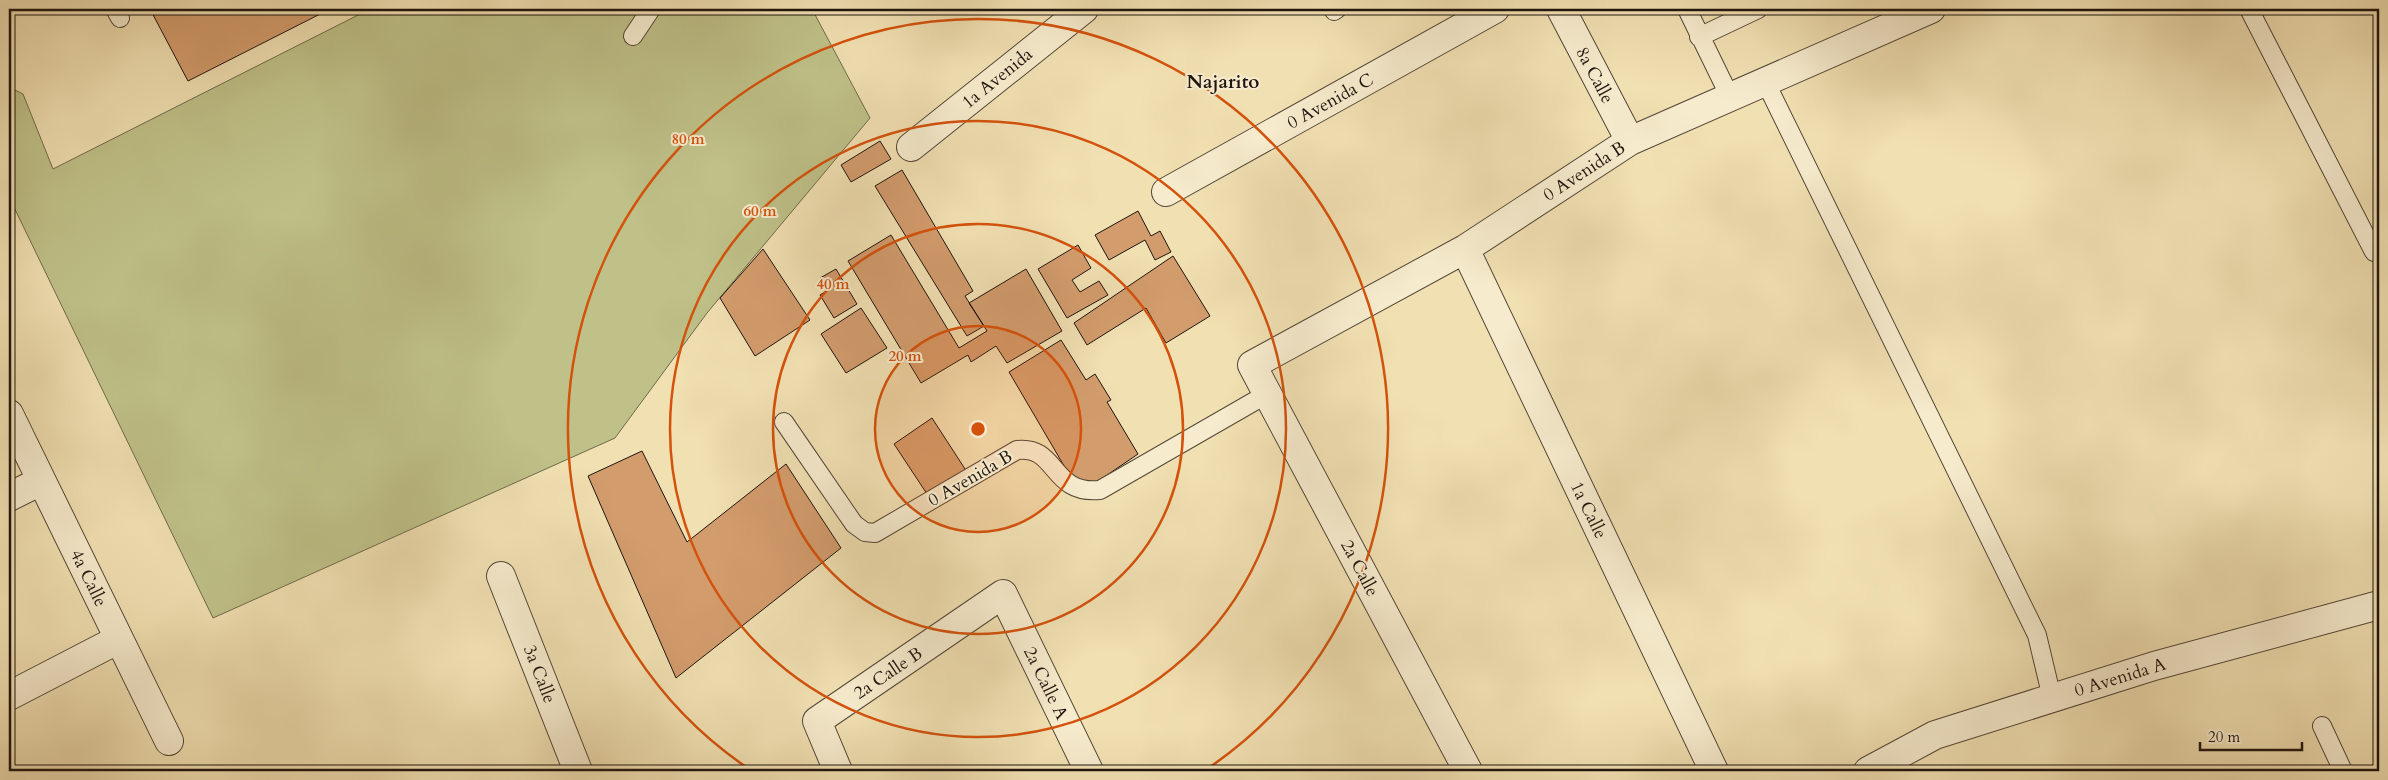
<svg xmlns="http://www.w3.org/2000/svg" width="2388" height="780" font-family="Cardo,serif">
	<style>
		.green { fill: #bfc188; stroke: #6f6a4b }
		.building { fill: #d39c6d; stroke: #1f140e }
		.lines { fill: none; stroke-linecap: round; stroke-linejoin: round }
		.service-casing { stroke: #544737; stroke-width: 20 }
		.minor-casing { stroke: #544737; stroke-width: 30 }
		.service { stroke: #f6ebcd; stroke-width: 18 }
		.minor { stroke: #f6ebcd; stroke-width: 28 }
		.ring { fill: none; stroke: #d4520c; stroke-width: 2.5 }
		.labels { text-anchor: middle; stroke-width: 4; stroke-linejoin: round; paint-order: stroke }
		.street-label { font-size: 18px; fill: #1f140e; stroke: #f6ebcd }
		.neighbourhood-label { font-size: 19px; font-weight: bold; fill: #1f140e; stroke: #f6ebcd }
		.centre { fill: #d4520c; stroke: #f6ebcd; stroke-width: 2.5 }
		.ring-label { font-size: 15px; text-anchor: middle; font-weight: bold; fill: #d4520c; stroke: #f6ebcd; stroke-width: 4; stroke-linejoin: round; paint-order: stroke }
	</style>
	<rect width="100%" height="100%" fill="#f1e0b2"/>
	<filter id="stains"><feTurbulence type="fractalNoise" baseFrequency=".004" numOctaves="4"/><feColorMatrix values="0 0 0 0 .2 0 0 0 0 .09 0 0 0 0 .02 0 0 0 .5 -.17"/></filter>
	<radialGradient id="worn" r=".72"><stop offset=".6" stop-color="#630" stop-opacity="0"/><stop offset="1" stop-color="#630" stop-opacity=".3"/></radialGradient>
	<path class="green" d="M370 9H812L870 118 707 313 615 438 213 618 9 197V87L23 94 53 169Z"/>
	<path class="building" d="M150 9H330L188 81Z
		M880 141 891 159 851 182 841 165Z
		M902 170 973 291 965 296 984 326 967 336 875 186Z
		M1138 211 1151 236 1160 231 1171 252 1155 260 1145 240 1109 260 1095 235Z
		M891 235 959 348 987 331 969 303 1026 269 1062 331 1007 363 996 346 971 362 968 355 921 383 848 261Z
		M1078 245 1091 268 1072 280 1080 292 1099 281 1108 295 1067 318 1038 269Z
		M763 249 810 320 755 356 720 298Z
		M1173 256 1210 316 1166 343 1146 308 1087 345 1074 323Z
		M836 269 857 304 834 318 820 295 828 290 820 278Z
		M861 308 887 348 846 373 821 334Z
		M1061 340 1086 380 1095 374 1111 400 1107 402 1138 454 1091 486 1070 476 1009 372Z
		M932 418 967 472 929 497 894 444Z
		M642 451 687 542 786 464 841 548 676 678 588 476Z"/>
	<g class="lines">
		<defs>
			<path id="service" d="M115 9 120 18
				M1687 9 1730 97
				M2249 9 2374 252
				M1334 11 1337 9
				M633 36 651 9
				M1699 37 1758 9
				M1765 81 2037 635 2052 698
				M784 422 854 524 865 532 875 533 1017 450C1058 445 1050 495 1100 490L1267 394
				M2322 726 2343 771"/>
			<path id="minor" d="M1561 9 1630 141
				M911 147 1084 9
				M1166 192 1495 9
				M1465 249 1714 771
				M9 414 169 741
				M9 497 41 481
				M501 576 578 771
				M9 696 119 639
				M838 771 817 721 1003 594 1089 771
				M1468 771 1252 365 1465 249 1630 141 1931 9
				M1868 771 1935 735 2154 666 2379 605"/>
		</defs>
		<use href="#service" class="service-casing"/>
		<use href="#minor" class="minor-casing"/>
		<use href="#service" class="service"/>
		<use href="#minor" class="minor"/>
	</g>
	<circle cx="978" cy="429" r="103" fill="#d4520c" fill-opacity=".12"/>
	<g class="ring">
		<circle cx="978" cy="429" r="103"/>
		<circle cx="978" cy="429" r="205"/>
		<circle cx="978" cy="429" r="308"/>
		<path d="M752 771A410 410 0 1 1 1204 771"/>
	</g>
	<g class="labels">
		<g class="street-label">
			<text transform="translate(1595 75) rotate(62)" y="6">8a Calle</text>
			<text transform="translate(997 78) rotate(-39)" y="6">1a Avenida</text>
			<text transform="translate(1330 101) rotate(-29)" y="6">0 Avenida C</text>
			<text transform="translate(1584 171) rotate(-33)" y="6">0 Avenida B</text>
			<text transform="translate(970 478) rotate(-30)" y="6">0 Avenida B</text>
			<text transform="translate(1589 510) rotate(64)" y="6">1a Calle</text>
			<text transform="translate(1360 568) rotate(62)" y="6">2a Calle</text>
			<text transform="translate(89 578) rotate(64)" y="6">4a Calle</text>
			<text transform="translate(888 673) rotate(-34)" y="6">2a Calle B</text>
			<text transform="translate(540 674) rotate(69)" y="6">3a Calle</text>
			<text transform="translate(2120 677) rotate(-17)" y="6">0 Avenida A</text>
			<text transform="translate(1046 683) rotate(64)" y="6">2a Calle A</text>
		</g>
		<g class="neighbourhood-label">
			<text x="1223" y="88">Najarito</text>
		</g>
	</g>
	<circle cx="978" cy="429" r="8" class="centre"/>
	<g class="ring-label">
		<text x="688" y="144">80 m</text>
		<text x="760" y="216">60 m</text>
		<text x="833" y="289">40 m</text>
		<text x="905" y="361">20 m</text>
	</g>
	<rect width="2388" height="780" fill="none" stroke="#f1e0b2" stroke-width="30"/>
	<rect x="10" y="10" width="2368" height="760" fill="none" stroke="#1f140e" stroke-width="2.5"/>
	<rect x="15" y="15" width="2358" height="750" fill="none" stroke="#1f140e"/>
	<path d="M2200 742v8h102v-8" fill="none" stroke="#1f140e" stroke-width="2.5"/>
	<text x="2208" y="742" font-size="15" fill="#1f140e" stroke="#f6ebcd" stroke-width="4" paint-order="stroke">20 m</text>
	<rect width="100%" height="100%" filter="url(#stains)"/>
	<rect width="100%" height="100%" fill="url(#worn)"/>
</svg>
